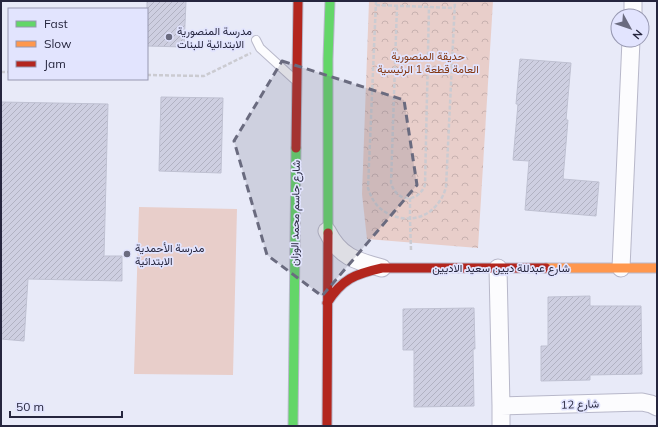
<svg xmlns="http://www.w3.org/2000/svg" width="658" height="427" font-family="Mulish,Vazirmatn,sans-serif">
	<style>
		.forest { fill: url(#forest-crowns) }
		.pitch { fill: #e8ceca }
		.building { fill: url(#building-hatch); stroke: #bfc1d2 }
		.lines { fill: none; stroke-linecap: round; stroke-linejoin: round }
		.lane-casing { stroke: #b8b8ca; stroke-width: 10 }
		.street-casing { stroke: #b8b8ca; stroke-width: 19 }
		.fast-casing { stroke: #b8b8ca; stroke-width: 11 }
		.slow-casing { stroke: #b8b8ca; stroke-width: 11 }
		.jam-casing { stroke: #b8b8ca; stroke-width: 11 }
		.path { stroke: #cbcbd1; stroke-width: 2.5; stroke-dasharray: 4 2; stroke-linecap: butt }
		.lane { stroke: #fcfcfe; stroke-width: 8 }
		.street { stroke: #fcfcfe; stroke-width: 17 }
		.fast { stroke: #63d668; stroke-width: 9 }
		.slow { stroke: #ff974d; stroke-width: 9 }
		.jam { stroke: #b3261e; stroke-width: 9 }
		.marked { fill: #6a6b7f; fill-opacity: 0.2; stroke: #6a6b7f; stroke-width: 3; stroke-dasharray: 8 5; stroke-linejoin: round }
		.poi-dot { fill: #6a6b7f; stroke: #e2e4fe; stroke-width: 1.5 }
		.labels { text-anchor: middle; stroke-width: 3.5; stroke-linejoin: round; paint-order: stroke }
		.poi-label { font-size: 11px; fill: #26263e; stroke: #e2e4fe; text-anchor: start }
		.park-label { font-size: 11px; fill: #833610; stroke: #e2e4fe }
		.street-label { font-size: 11px; fill: #26263e; stroke: #e2e4fe }
	</style>
	<defs>
		<pattern id="forest-crowns" width="20" height="18" patternUnits="userSpaceOnUse"><rect width="20" height="18" fill="#e8ceca"/><path d="M2 6a3 3 0 1 1 6 0M12 15a3 3 0 1 1 6 0" fill="none" stroke="#c7b1af"/></pattern>
		<pattern id="building-hatch" width="6" height="6" patternUnits="userSpaceOnUse"><rect width="6" height="6" fill="#cecfe1"/><path d="M-1 1l2-2M0 6l6-6M5 7l2-2" fill="none" stroke="#b1b2c2"/></pattern>
	</defs>
	<rect width="100%" height="100%" fill="#e8eaf8"/>
	<path class="forest" d="M369 1H493L478 248 367 239 362 194Z"/>
	<path class="pitch" d="M139 207 237 209 233 375 134 374Z"/>
	<path class="building" d="M147 1H186L184 47 147 46Z
		M520 59 571 63 566 120H568L563 179 599 182 596 216 525 210 529 161 513 160 518 104H516Z
		M161 97 223 98 221 173 159 171Z
		M1 102 108 104 104 256H122V281L28 279 24 341 1 339Z
		M590 296V306H641L642 374 590 375V380L541 381V346H548V297Z
		M474 308 475 349H473L474 406 414 407V350H403V309Z"/>
	<g class="lines">
		<defs>
			<path id="lane" d="M256 40 260 48 294 79"/>
			<path id="street" d="M633 16V1
				M327 231C340 257 356 261 382 268
				M498 268 501 406
				M621 268 631 40
				M501 426V406L642 402 651 404 657 407"/>
			<path id="fast" d="M328 233V59L330 1
				M293 426 296 148"/>
			<path id="slow" d="M546 268H657"/>
			<path id="jam" d="M296 148 298 1
				M327 303C342 279 355 274 382 268H546
				M327 426 328 233"/>
		</defs>
		<use href="#lane" class="lane-casing"/>
		<use href="#street" class="street-casing"/>
		<use href="#fast" class="fast-casing"/>
		<use href="#slow" class="slow-casing"/>
		<use href="#jam" class="jam-casing"/>
		<path class="path" d="M376 1 368 188C370 194 372 199 376 204 390 221 418 224 434 208 440 202 444 195 446 187L455 1
			M376 5 455 8
			M397 6 391 183C397 203 418 203 425 185L429 7
			M1 72H9
			M147 75 204 76 251 53
			M410 198V219L411 250"/>
		<use href="#lane" class="lane"/>
		<use href="#street" class="street"/>
		<use href="#fast" class="fast"/>
		<use href="#slow" class="slow"/>
		<use href="#jam" class="jam"/>
	</g>
	<path class="marked" d="M282 61 404 100 417 185 322 296 267 255 234 141Z"/>
	<g class="poi-dot">
		<circle cx="169" cy="37" r="4"/>
		<circle cx="127" cy="254" r="4"/>
	</g>
	<g class="labels">
		<g class="poi-label">
			<text x="177" y="35">مدرسة المنصورية<tspan x="177" dy="13">الابتدائية للبنات</tspan></text>
			<text x="135" y="252">مدرسة الأحمدية<tspan x="135" dy="13">الابتدائية</tspan></text>
		</g>
		<g class="park-label">
			<text x="428" y="60">حديقة المنصورية<tspan x="428" dy="13">العامة قطعة 1 الرئيسية</tspan></text>
		</g>
		<g class="street-label">
			<text transform="translate(295 213) rotate(-89)" y="4">شارع جاسم محمد الوزان</text>
			<text x="501" y="272">شارع عبدللة ديين سعيد الاديين</text>
			<text transform="translate(580 404) rotate(-2)" y="4">شارع 12</text>
		</g>
	</g>
	<rect width="658" height="427" fill="none" stroke="#26263e" stroke-width="4"/>
	<rect x="8" y="8" width="140" height="72" fill="#e2e4fe" stroke="#9798b1"/>
	<rect x="16" y="21" width="20" height="6" fill="#63d668" stroke="#9798b1"/>
	<text x="44" y="28" font-size="12" fill="#26263e">Fast</text>
	<rect x="16" y="41" width="20" height="6" fill="#ff974d" stroke="#9798b1"/>
	<text x="44" y="48" font-size="12" fill="#26263e">Slow</text>
	<rect x="16" y="61" width="20" height="6" fill="#b3261e" stroke="#9798b1"/>
	<text x="44" y="68" font-size="12" fill="#26263e">Jam</text>
	<g transform="translate(630 28) rotate(130)"><circle r="19" fill="#e2e4fe" stroke="#9798b1"/>
	<path d="M0-3L7 15L0 10L-7 15Z" fill="#6a6b7f"/>
	<text y="-6" font-size="11" font-weight="bold" text-anchor="middle" fill="#26263e">N</text>
	</g>
	<path d="M10 411v6h112v-6" fill="none" stroke="#26263e" stroke-width="2"/>
	<text x="16" y="411" font-size="12" fill="#26263e" stroke="#e2e4fe" stroke-width="3" paint-order="stroke">50 m</text>
</svg>
